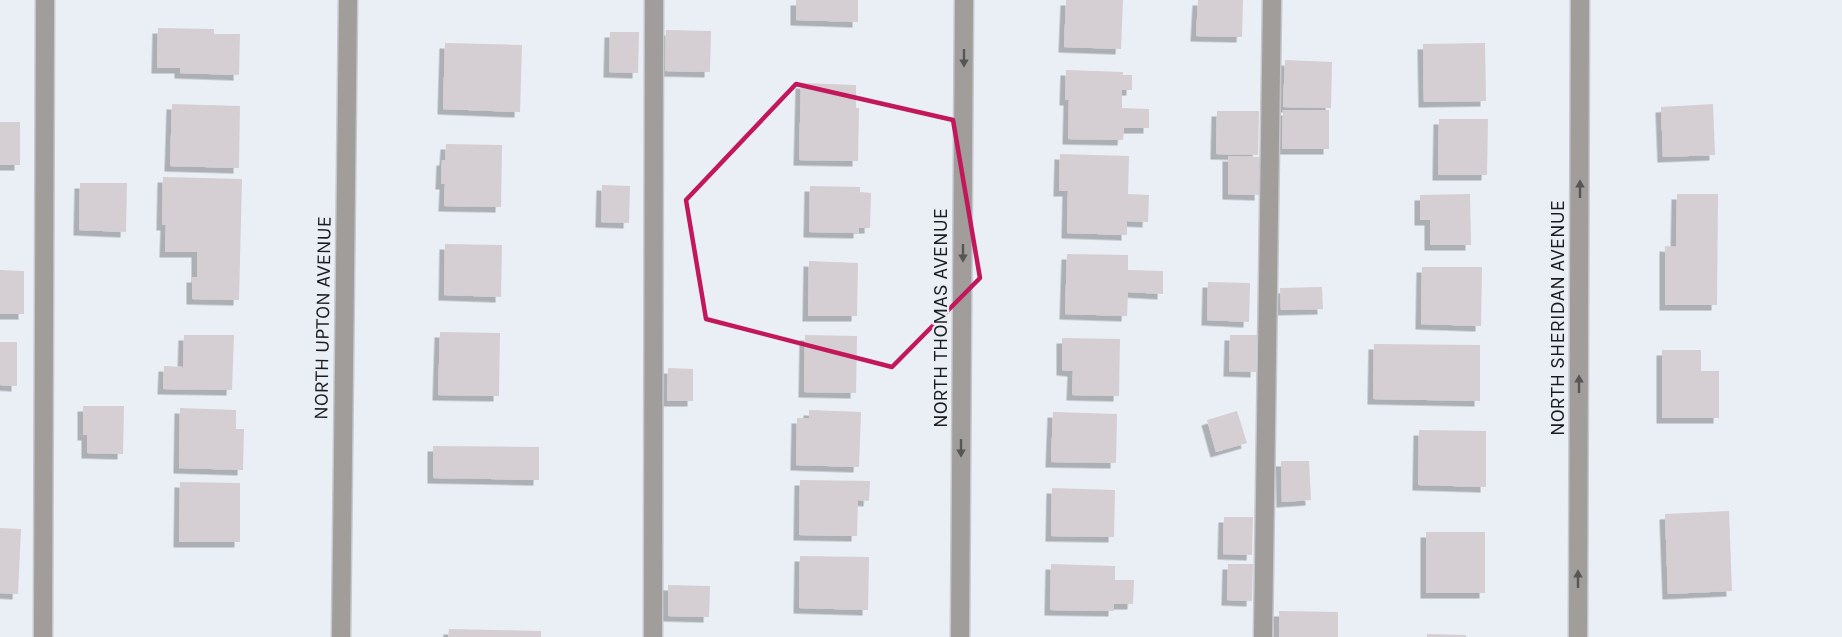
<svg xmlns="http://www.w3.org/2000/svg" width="1842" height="637" font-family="Karla,sans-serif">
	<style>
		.building { fill: #d5cfd3; filter: url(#shadow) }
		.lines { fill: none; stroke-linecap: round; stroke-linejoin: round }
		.lane-casing { stroke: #c5c8ce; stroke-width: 21 }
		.street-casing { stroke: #c5c8ce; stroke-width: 21 }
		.lane { stroke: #a09d9b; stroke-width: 18 }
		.street { stroke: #a09d9b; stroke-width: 18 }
		.oneway { fill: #575657 }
		.marked { fill: none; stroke: #c2185b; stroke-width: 4.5; stroke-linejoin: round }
		.labels { text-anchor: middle; stroke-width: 4.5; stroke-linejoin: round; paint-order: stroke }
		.street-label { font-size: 20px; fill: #1b1c1f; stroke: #eaeef5 }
	</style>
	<defs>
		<filter id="shadow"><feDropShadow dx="-5.5" dy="5.5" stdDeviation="0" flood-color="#0004"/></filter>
	</defs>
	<rect width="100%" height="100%" fill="#eaeef5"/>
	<path class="building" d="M796 0H858V22L796 20Z
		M1066 0H1123L1121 49 1064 47Z
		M1198 0H1243L1242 37 1196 36Z
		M158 28 214 29V34H240L239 75 180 73V68H157Z
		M666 30 711 31 710 72 665 71Z
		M610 32H639L638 73 609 72Z
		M445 43 522 45 520 112 443 109Z
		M1485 43 1486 101 1424 102 1423 44Z
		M1285 60 1332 62 1331 108 1283 107Z
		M1066 70 1123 72V75H1132V90H1122V108L1149 109V128H1124L1123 140 1068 139 1069 100H1065Z
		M801 83 856 85V108H859L858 161 799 160Z
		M172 104 240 106 239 168 170 166Z
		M1713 104 1715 155 1663 157 1661 107Z
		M1283 110H1329V149H1282Z
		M1217 111H1259L1258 155 1216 154Z
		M1439 119H1488L1487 175H1438Z
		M0 122H20V165H0Z
		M446 144 502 145 501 207 444 206 445 184H441L442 160H445Z
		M1060 154 1129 156 1128 194 1149 195 1148 222 1127 221V235L1067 233 1068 191H1059Z
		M1228 156 1261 157 1260 195 1228 194Z
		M163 177 242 179 239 300 192 299V277H197V252H165L166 225H162Z
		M80 183H127L126 232 79 230Z
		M602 185 630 186 629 223 601 222Z
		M810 186 860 187V192L871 193 870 228H859V233L809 232Z
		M1470 194 1471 245H1430V220H1420V195Z
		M1677 194H1718L1717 305H1665V246L1676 247Z
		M445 244 502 245 501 297 444 295Z
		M1067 254 1128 255V270L1163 271V294L1128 292 1127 316 1065 314Z
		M809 261 858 263 857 316H808Z
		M1422 267H1482L1481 326 1421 324Z
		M0 270 24 271V314H0Z
		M1208 282 1250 283 1249 322 1207 320Z
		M1322 287 1323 309 1281 310 1280 288Z
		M440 332 500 333 499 396 438 395Z
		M184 335H234L232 390 163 389 164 366 183 367Z
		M805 335 857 336 856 393 804 392Z
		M1230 335H1257L1256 372 1229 371Z
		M1062 338 1120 339 1119 396 1072 395 1073 371 1062 370Z
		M0 342H17V386L0 385Z
		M1374 344 1480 345V401L1373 399Z
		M1662 350H1701V371H1719V418H1662Z
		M668 368 693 369V401H667Z
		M83 406H124L123 454 87 453V435H83Z
		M180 408 236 410V429H244L243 470 179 468Z
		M809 410 861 412 859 467 796 465 797 418H809Z
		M1237 411 1247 443 1216 452 1207 420Z
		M1053 412 1117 414 1116 463 1051 462Z
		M1419 430 1486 431V487L1418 485Z
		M433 446 539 447V480L433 478Z
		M1281 461H1309L1311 500 1282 502Z
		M800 480 870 481 869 501 858 500 857 536 799 535Z
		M180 482 240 483V542H179Z
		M1052 488 1115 490 1114 537 1051 536Z
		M1729 511 1732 591 1668 594 1665 514Z
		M1224 517H1253L1252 555 1223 554Z
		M0 528 21 529 18 594 0 593Z
		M1426 532H1485V593H1426Z
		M800 556 869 557 868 610 799 608Z
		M1051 564 1115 566V580H1134L1133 604H1114V611L1050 610Z
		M1228 564H1253L1252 601 1227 600Z
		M668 585 710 586 709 617 668 616Z
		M1279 611 1338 612V637H1279Z
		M449 629 541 631V637H448Z
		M1427 634 1466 635V637H1427Z"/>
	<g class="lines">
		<defs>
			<path id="lane" d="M43 637 45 0
				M653 637 654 0
				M1263 637 1272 0"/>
			<path id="street" d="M341 637 348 0
				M960 637 964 0
				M1578 637 1580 0"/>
		</defs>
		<use href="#lane" class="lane-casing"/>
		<use href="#street" class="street-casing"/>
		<use href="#lane" class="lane"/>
		<use href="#street" class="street"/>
	</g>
	<defs><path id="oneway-solid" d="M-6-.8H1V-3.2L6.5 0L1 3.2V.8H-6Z" transform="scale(1.5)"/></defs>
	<g class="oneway">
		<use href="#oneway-solid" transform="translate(964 58) rotate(90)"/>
		<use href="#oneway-solid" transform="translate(1580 189) rotate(-90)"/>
		<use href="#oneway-solid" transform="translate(963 253) rotate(90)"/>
		<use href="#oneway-solid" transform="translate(1579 384) rotate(-90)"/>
		<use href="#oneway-solid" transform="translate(961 448) rotate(90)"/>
		<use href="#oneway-solid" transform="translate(1578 579) rotate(-90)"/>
	</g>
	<path class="marked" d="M796 84 953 120 980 278 892 367 706 319 686 200Z"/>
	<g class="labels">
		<g class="street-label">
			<text transform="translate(322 318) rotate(-89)" y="7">NORTH UPTON AVENUE</text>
			<text transform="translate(940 318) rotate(-90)" y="7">NORTH THOMAS AVENUE</text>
			<text transform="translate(1557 318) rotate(-90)" y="7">NORTH SHERIDAN AVENUE</text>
		</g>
	</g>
</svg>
